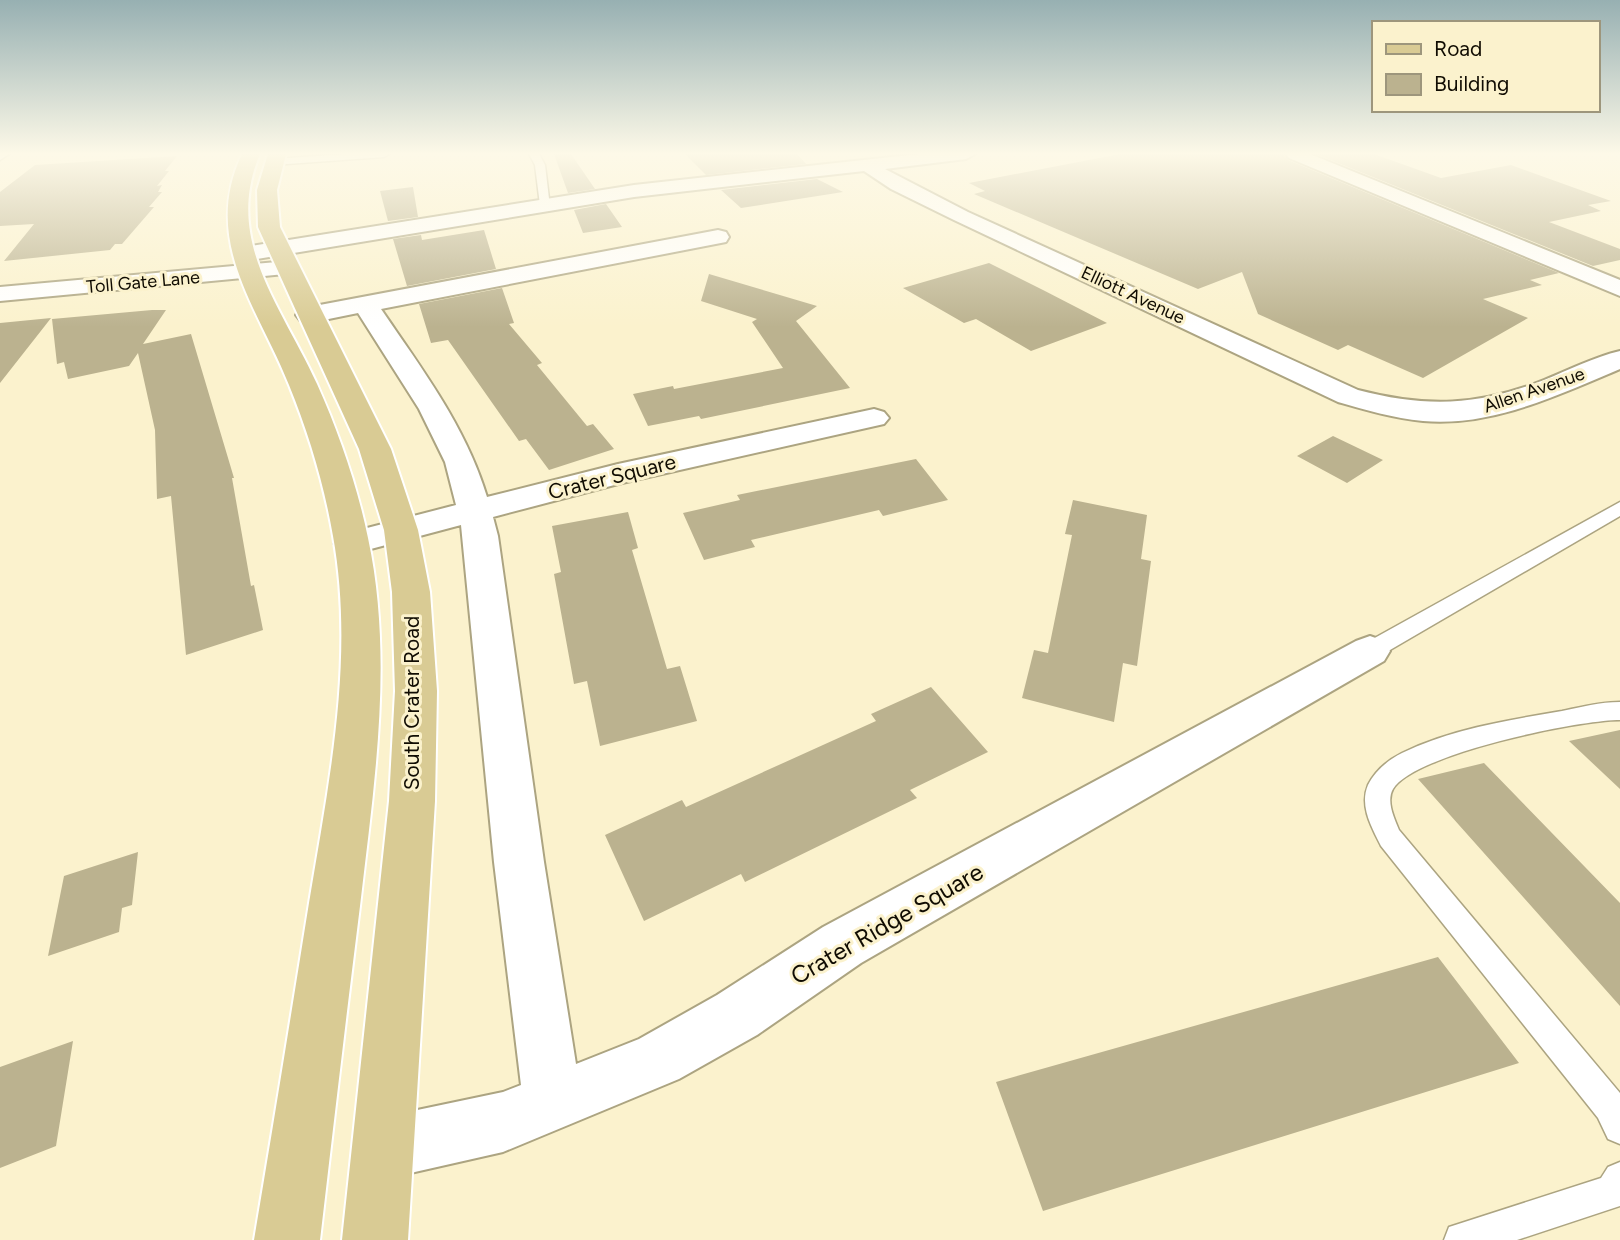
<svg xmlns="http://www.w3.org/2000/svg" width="1620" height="1240" font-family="Figtree,sans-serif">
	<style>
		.building { fill: #bbb28f }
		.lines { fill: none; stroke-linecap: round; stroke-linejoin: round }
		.lane-casing { stroke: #aca481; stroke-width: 3 }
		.street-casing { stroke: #aca481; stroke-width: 4 }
		.primary-casing { stroke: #fff; stroke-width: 4 }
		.lane { fill: #fff; fill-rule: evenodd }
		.street { fill: #fff; fill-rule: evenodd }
		.primary { fill: #d9cb94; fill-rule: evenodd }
		.labels { text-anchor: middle; stroke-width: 6; stroke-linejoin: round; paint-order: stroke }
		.far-street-label { font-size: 18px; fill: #100c02; stroke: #fbf2cd }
		.street-label { font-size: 21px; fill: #100c02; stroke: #fbf2cd }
		.near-street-label { font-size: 24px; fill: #100c02; stroke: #fbf2cd }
	</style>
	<rect width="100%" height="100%" fill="#fbf2cd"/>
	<path class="building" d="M554 154H571L595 189 568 193Z
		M685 154H797L806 164 706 175Z
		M1120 154H1283L1288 160 1559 273 1530 280 1542 285 1483 299 1528 318 1423 378 1348 345 1338 350 1258 314 1242 272 1198 289 974 194 985 191 969 183Z
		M1316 154H1374L1441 178 1511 165 1611 201 1588 205 1601 211 1549 222 1620 249V260L1593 266Z
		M177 156 165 171H169L157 186 162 185 158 192H162L149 207H154L122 244H115L110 250 4 261 34 224 0 226V192L35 165Z
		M817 179 843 192 741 208 721 190Z
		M413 187 418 217 388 221 380 191Z
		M606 204 622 227 583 233 574 210Z
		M484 230 496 269 407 286 393 239 421 235 422 240Z
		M989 263 1043 290 1107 323 1031 351 976 319 964 323 903 288Z
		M709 274 817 306 796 321 850 388 701 419 699 416 648 426 633 394 673 386 674 389 783 368 752 322 757 319 701 301Z
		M502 288 514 323 509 324 542 363 537 365 587 426 593 424 614 449 549 470 526 439 519 441 448 340 431 343 419 304Z
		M152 310H166L143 344 191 334 234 478H232L251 586 254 585 263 630 186 655 171 496 157 499 155 430 138 353 129 366 68 379 64 362 57 364 52 319Z
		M51 318 44 327 0 383V323Z
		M1333 436 1383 460 1347 483 1297 456Z
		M916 459 948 500 883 516 879 510 751 540 755 547 704 560 683 513 740 500 737 495Z
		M1073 500 1147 515 1141 559 1151 561 1137 666 1123 663 1114 722 1022 698 1034 650 1048 653 1072 535 1065 534Z
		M628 512 638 548 632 550 667 669 680 666 697 721 600 746 587 681 574 684 554 574 561 572 552 526Z
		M931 687 988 752 910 790 917 798 745 882 741 874 644 921 605 835 682 800 686 807 876 721 871 714Z
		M1620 730V789L1569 741Z
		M1484 763 1620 903V1006L1418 779Z
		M138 852 132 905 122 908 119 932 48 956 64 876Z
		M1438 957 1519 1063 1043 1211 996 1082Z
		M73 1041 56 1146 0 1168V1067Z"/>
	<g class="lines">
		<defs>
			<path id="lane" d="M0 154H9L0 160Z
				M346 154H389L384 157 273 165 268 162 273 159Z
				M529 154H539L545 165 550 207 540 205 535 165Z
				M1620 502V516L1378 657 1370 659 1362 657 1359 651 1362 645Z
				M1620 702V720C1578 720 1414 754 1393 789 1386 801 1394 818 1399 830L1620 1093V1144L1608 1139 1598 1118 1381 846C1372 828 1359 806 1368 785 1375 771 1388 760 1402 753 1451 729 1509 720 1562 711 1581 707 1600 702 1620 702Z
				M1620 1162V1206L1517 1240H1444L1449 1227 1601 1178 1608 1167Z"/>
			<path id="street" d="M919 154H975L966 159 885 169 968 212 1358 390C1427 408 1478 406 1544 380 1569 370 1594 357 1620 351V369C1558 395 1492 427 1423 421 1393 418 1366 410 1338 402L954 220 891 189 864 171 634 197 245 261 237 259 234 254 237 249 245 247 634 185Z
				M1286 154H1310L1620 280V296L1289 158Z
				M718 230 726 232 729 237 726 242 381 309C422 369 466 427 487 497L618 464 874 409 884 412 889 418 884 424 622 483 493 517 498 536 544 862 576 1064 639 1039 717 995 823 927 1356 641 1370 636 1384 641 1390 651 1384 661 861 963 757 1035 679 1079 503 1152 384 1179 362 1170 353 1148 362 1126 384 1117 503 1092 521 1085 494 862 461 525 352 554 340 551 334 543 340 535 456 505 445 462 419 409 358 313 309 323 300 320 296 315 300 310 309 307Z
				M277 262 285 264 289 269 285 274 0 301V287Z"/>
			<path id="primary" d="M242 154H260C223 240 282 307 317 384 339 433 357 485 368 538 394 660 374 784 360 906 346 1017 333 1129 320 1240H254C273 1128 291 1015 309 903 329 782 355 658 333 536 324 484 309 434 289 385 258 307 201 241 242 154Z
				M268 154H286L277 190 280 227 391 449 418 530 430 592 437 691 435 801 408 1240H342L389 801 395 691 392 592 384 530 359 449 258 227 257 190Z"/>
		</defs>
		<use href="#lane" class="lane-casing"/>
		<use href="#street" class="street-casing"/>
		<use href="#primary" class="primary-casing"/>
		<use href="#lane" class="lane"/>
		<use href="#street" class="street"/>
		<use href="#primary" class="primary"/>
	</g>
	<linearGradient id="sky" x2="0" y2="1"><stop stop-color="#97b0b2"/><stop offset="0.47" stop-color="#fdf9e8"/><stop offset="1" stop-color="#fdf9e8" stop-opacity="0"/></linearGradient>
	<rect width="1620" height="327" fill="url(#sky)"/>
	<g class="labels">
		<g class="far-street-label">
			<text transform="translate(143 282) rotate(-5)" y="6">Toll Gate Lane</text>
			<text transform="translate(1133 295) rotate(25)" y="6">Elliott Avenue</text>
			<text transform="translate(1534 390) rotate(-19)" y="6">Allen Avenue</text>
		</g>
		<g class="street-label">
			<text transform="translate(612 477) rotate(-14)" y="7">Crater Square</text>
			<text transform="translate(412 703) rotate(-90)" y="7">South Crater Road</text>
		</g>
		<g class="near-street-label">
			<text transform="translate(887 924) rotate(-30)" y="8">Crater Ridge Square</text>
		</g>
	</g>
	<rect x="1372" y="21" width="228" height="91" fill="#fbf2cd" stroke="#9d967c" stroke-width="2"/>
	<rect x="1386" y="44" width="35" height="10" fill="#d9cb94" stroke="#9d967c" stroke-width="2"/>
	<text x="1434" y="56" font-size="21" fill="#100c02">Road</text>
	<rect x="1386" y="74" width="35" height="21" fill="#bbb28f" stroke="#9d967c" stroke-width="2"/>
	<text x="1434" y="91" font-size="21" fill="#100c02">Building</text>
</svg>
